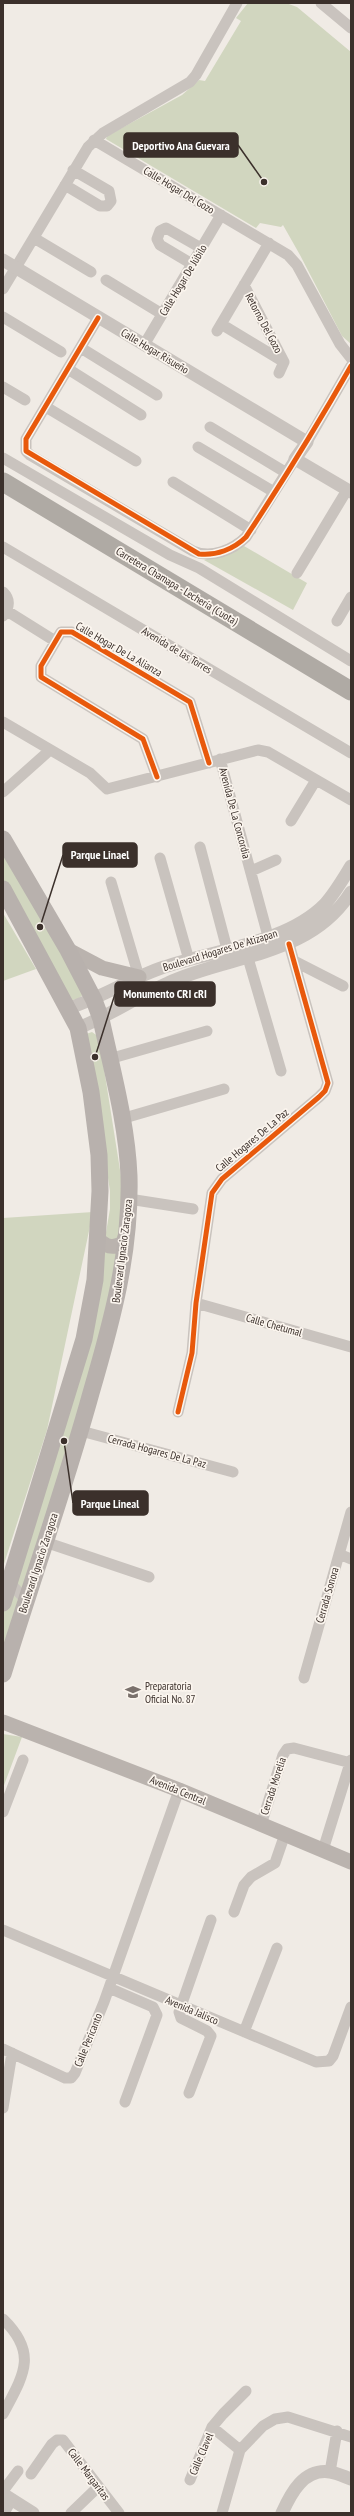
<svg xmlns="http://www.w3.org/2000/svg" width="354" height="2516" font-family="'PT Sans Narrow',sans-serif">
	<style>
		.green { fill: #d1d6bf }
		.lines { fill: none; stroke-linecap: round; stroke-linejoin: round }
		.minor { stroke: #c9c3be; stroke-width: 11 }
		.tertiary { stroke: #c9c3be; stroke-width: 13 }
		.secondary { stroke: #bab3ae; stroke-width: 15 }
		.primary { stroke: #b8b1ad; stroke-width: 17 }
		.motorway { stroke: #afaaa4; stroke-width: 19 }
		.cycleway-casing { stroke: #fbf5ee; stroke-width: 8 }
		.cycleway { stroke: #e8590c; stroke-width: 5 }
		.labels { text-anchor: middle; stroke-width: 3.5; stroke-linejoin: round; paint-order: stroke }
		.street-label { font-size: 11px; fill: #3b302b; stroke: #fbf5ee }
		.poi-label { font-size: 11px; fill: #3b302b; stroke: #fbf5ee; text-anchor: start }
		.leader { fill: none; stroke: #3b302b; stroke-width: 1.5 }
		.callout-dot { fill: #3b302b; stroke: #fbf5ee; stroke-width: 1.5 }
		.callout { fill: #3b302b; stroke: #3b302b; stroke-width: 1.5 }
		.callout-label { font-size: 12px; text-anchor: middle; font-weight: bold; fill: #fff }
	</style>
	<rect width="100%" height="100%" fill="#f0ebe5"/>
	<path class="green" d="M248 3H286L297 7 351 52V344L342 336 300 255 283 225 281 227 260 223 256 228 106 139 107 136 182 95 199 80 205 81 241 21 236 18Z
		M244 546 307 583 293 610 204 560Z
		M3 845 84 994 78 999 72 1000 3 879Z
		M3 913 36 969 3 981Z
		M92 1032 99 1037 123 1189 120 1242 104 1244 110 1209V1191L86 1034Z
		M93 1212 47 1430 3 1567V1218Z
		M100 1246 120 1250 113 1298 24 1590 12 1580 26 1539Z
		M10 1588 18 1599 3 1659V1611Z
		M3 1734 22 1737 3 1788Z"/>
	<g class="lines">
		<path class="minor" d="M321 3 351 28
			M94 140 288 255 297 265 340 344 351 358
			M65 185 100 206H107L111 201 109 191 73 170
			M34 238 91 272
			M192 264 160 245 157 239 160 231 166 228 201 248
			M106 280 162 314
			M244 285 284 362
			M3 289 88 147 103 133 190 82 196 75 237 3
			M3 317 61 352
			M98 318 26 439V451L30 455 193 551C211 559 233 550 246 537L295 459
			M221 324 284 362
			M217 331 269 243
			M144 345 221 215
			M81 348 157 395
			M68 369 141 415
			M279 373 284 362
			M3 387 25 400
			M46 407 136 461
			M210 427 285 472
			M307 442 351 366
			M198 447 274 492
			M3 458 170 555 199 568 351 661
			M173 482 251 530
			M3 547 351 753
			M297 573 347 490
			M3 592C11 600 9 608 3 616
			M7 611 55 641
			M337 621 351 597
			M3 722 90 773 107 789 258 750 268 752 351 800
			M220 759 268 936
			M157 777 143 739 41 677V666L61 632H72L190 702 209 763
			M3 792 50 750
			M291 821 316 780
			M200 847 227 949
			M160 858 189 960
			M251 871 276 860
			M111 882 139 977
			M248 958 281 1071
			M294 961 343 986
			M109 1059 207 1031
			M121 1119 224 1089
			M129 1199 193 1209
			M196 1303 351 1347
			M178 1412 192 1353 196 1303 212 1193 222 1179 319 1097 325 1091 328 1083 289 944
			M81 1431 233 1472
			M45 1542 149 1577
			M339 1554 351 1559
			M6 1579 26 1600
			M304 1678 351 1512
			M3 1812 23 1760
			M261 1825 283 1755 287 1749 294 1748 351 1763
			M323 1850 351 1760
			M234 1912 244 1885 251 1877 275 1863 285 1834
			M3 1930 316 2062 329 2061 333 2056 351 2007
			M109 1988 153 2007 157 2015 125 2102
			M244 2032 277 1948
			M3 2049 65 2078H71L75 2073 104 2002 179 1790
			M189 2093 211 2036 207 2031 181 2018 179 2012 211 1920
			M3 2108 12 2053
			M3 2319C39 2354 23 2376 3 2414
			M212 2427 240 2450
			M330 2472 337 2431
			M31 2474 52 2444 57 2440H63L119 2513
			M190 2480 212 2427 223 2414 246 2391
			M3 2491 18 2471
			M4 2513 12 2499
			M71 2513 98 2487
			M222 2513 240 2450 263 2426 275 2419 288 2417 351 2437"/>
		<path class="tertiary" d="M3 260 307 442 295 459 351 492
			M69 1008C103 997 131 978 164 967 214 950 287 943 325 904 335 893 343 879 351 866
			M78 1028C110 1016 137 996 168 983 231 954 310 957 351 892
			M3 2494 33 2513
			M282 2513C291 2493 304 2468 330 2472 337 2473 345 2477 351 2479"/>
		<path class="secondary" d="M68 950 102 968 139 977
			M98 1239C106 1247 113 1249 123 1243L125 1237
			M3 1722 179 1790 351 1862"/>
		<path class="primary" d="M3 839 68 950 94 1000 101 1019C112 1070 127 1124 129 1176 131 1252 112 1321 91 1393 65 1487 32 1580 3 1674
			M3 889 78 1028 91 1092 99 1155 100 1191 95 1280 84 1339 3 1603"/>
		<path class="motorway" d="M3 482 351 691"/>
		<defs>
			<path id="cycleway" d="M98 318 26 439V451L199 554C216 556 234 549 246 537 283 481 318 424 351 366
				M157 777 143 739 41 677V666L61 632H72L190 702 209 763
				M178 1412 192 1353 196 1303 212 1193 222 1179 319 1097 325 1091 328 1083 289 944"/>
		</defs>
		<use href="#cycleway" class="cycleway-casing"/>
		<use href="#cycleway" class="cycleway"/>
	</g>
	<defs>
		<symbol id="university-bare" viewBox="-9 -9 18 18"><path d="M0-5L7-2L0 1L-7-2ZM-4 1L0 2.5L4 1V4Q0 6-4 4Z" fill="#7a716c" stroke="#fbf5ee" stroke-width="2.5" paint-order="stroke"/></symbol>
	</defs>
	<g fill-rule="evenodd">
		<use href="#university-bare" x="122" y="1681" width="22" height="22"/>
	</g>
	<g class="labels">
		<g class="street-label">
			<text transform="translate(179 190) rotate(31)" y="4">Calle Hogar Del Gozo</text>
			<text transform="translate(183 280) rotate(-59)" y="4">Calle Hogar De Júbilo</text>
			<text transform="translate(264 323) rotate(62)" y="4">Retorno Del Gozo</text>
			<text transform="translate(155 351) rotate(31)" y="4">Calle Hogar Risueño</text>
			<text transform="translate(177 586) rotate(31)" y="4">Carretera Chamapa - Lechería (Cuota)</text>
			<text transform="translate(119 649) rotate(30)" y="4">Calle Hogar De La Alianza</text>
			<text transform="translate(177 650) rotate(31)" y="4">Avenida de las Torres</text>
			<text transform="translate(235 813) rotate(75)" y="4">Avenida De La Concordia</text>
			<text transform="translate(220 950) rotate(-17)" y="4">Boulevard Hogares De Atizapan</text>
			<text transform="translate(252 1140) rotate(-40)" y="4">Calle Hogares De La Paz</text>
			<text transform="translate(122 1251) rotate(-83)" y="4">Boulevard Ignacio Zaragoza</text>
			<text transform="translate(274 1325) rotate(16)" y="4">Calle Chetumal</text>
			<text transform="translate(157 1451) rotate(15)" y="4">Cerrada Hogares De La Paz</text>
			<text transform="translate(38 1563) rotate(-72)" y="4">Boulevard Ignacio Zaragoza</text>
			<text transform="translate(327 1595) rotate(-74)" y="4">Cerrada Sonora</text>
			<text transform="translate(273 1786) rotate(-72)" y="4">Cerrada Morelia</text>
			<text transform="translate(178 1790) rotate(22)" y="4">Avenida Central</text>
			<text transform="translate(192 2010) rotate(23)" y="4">Avenida Jalisco</text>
			<text transform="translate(88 2040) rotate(-68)" y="4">Calle Pericanto</text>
			<text transform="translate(201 2454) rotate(-67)" y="4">Calle Clavel</text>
			<text transform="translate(89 2474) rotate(53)" y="4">Calle Margaritas</text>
		</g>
		<g class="poi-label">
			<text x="145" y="1690">Preparatoria<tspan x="145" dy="13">Oficial No. 87</tspan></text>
		</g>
	</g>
	<path class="leader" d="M264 182L238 145M40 927L63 855M95 1057L115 994M64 1441L73 1503"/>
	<g class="callout-dot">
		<circle cx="264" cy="182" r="4"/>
		<circle cx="40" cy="927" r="4"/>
		<circle cx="95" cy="1057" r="4"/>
		<circle cx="64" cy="1441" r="4"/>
	</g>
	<g class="callout">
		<rect x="124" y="133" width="114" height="24" rx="4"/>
		<rect x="63" y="843" width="74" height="24" rx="4"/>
		<rect x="115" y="982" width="100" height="24" rx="4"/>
		<rect x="73" y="1491" width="75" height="24" rx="4"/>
	</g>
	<g class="callout-label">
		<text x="181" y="150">Deportivo Ana Guevara</text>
		<text x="100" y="859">Parque Linael</text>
		<text x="165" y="998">Monumento CRI cRI</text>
		<text x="110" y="1508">Parque Lineal</text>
	</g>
	<rect width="354" height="2516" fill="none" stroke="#3b302b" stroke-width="8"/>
</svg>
